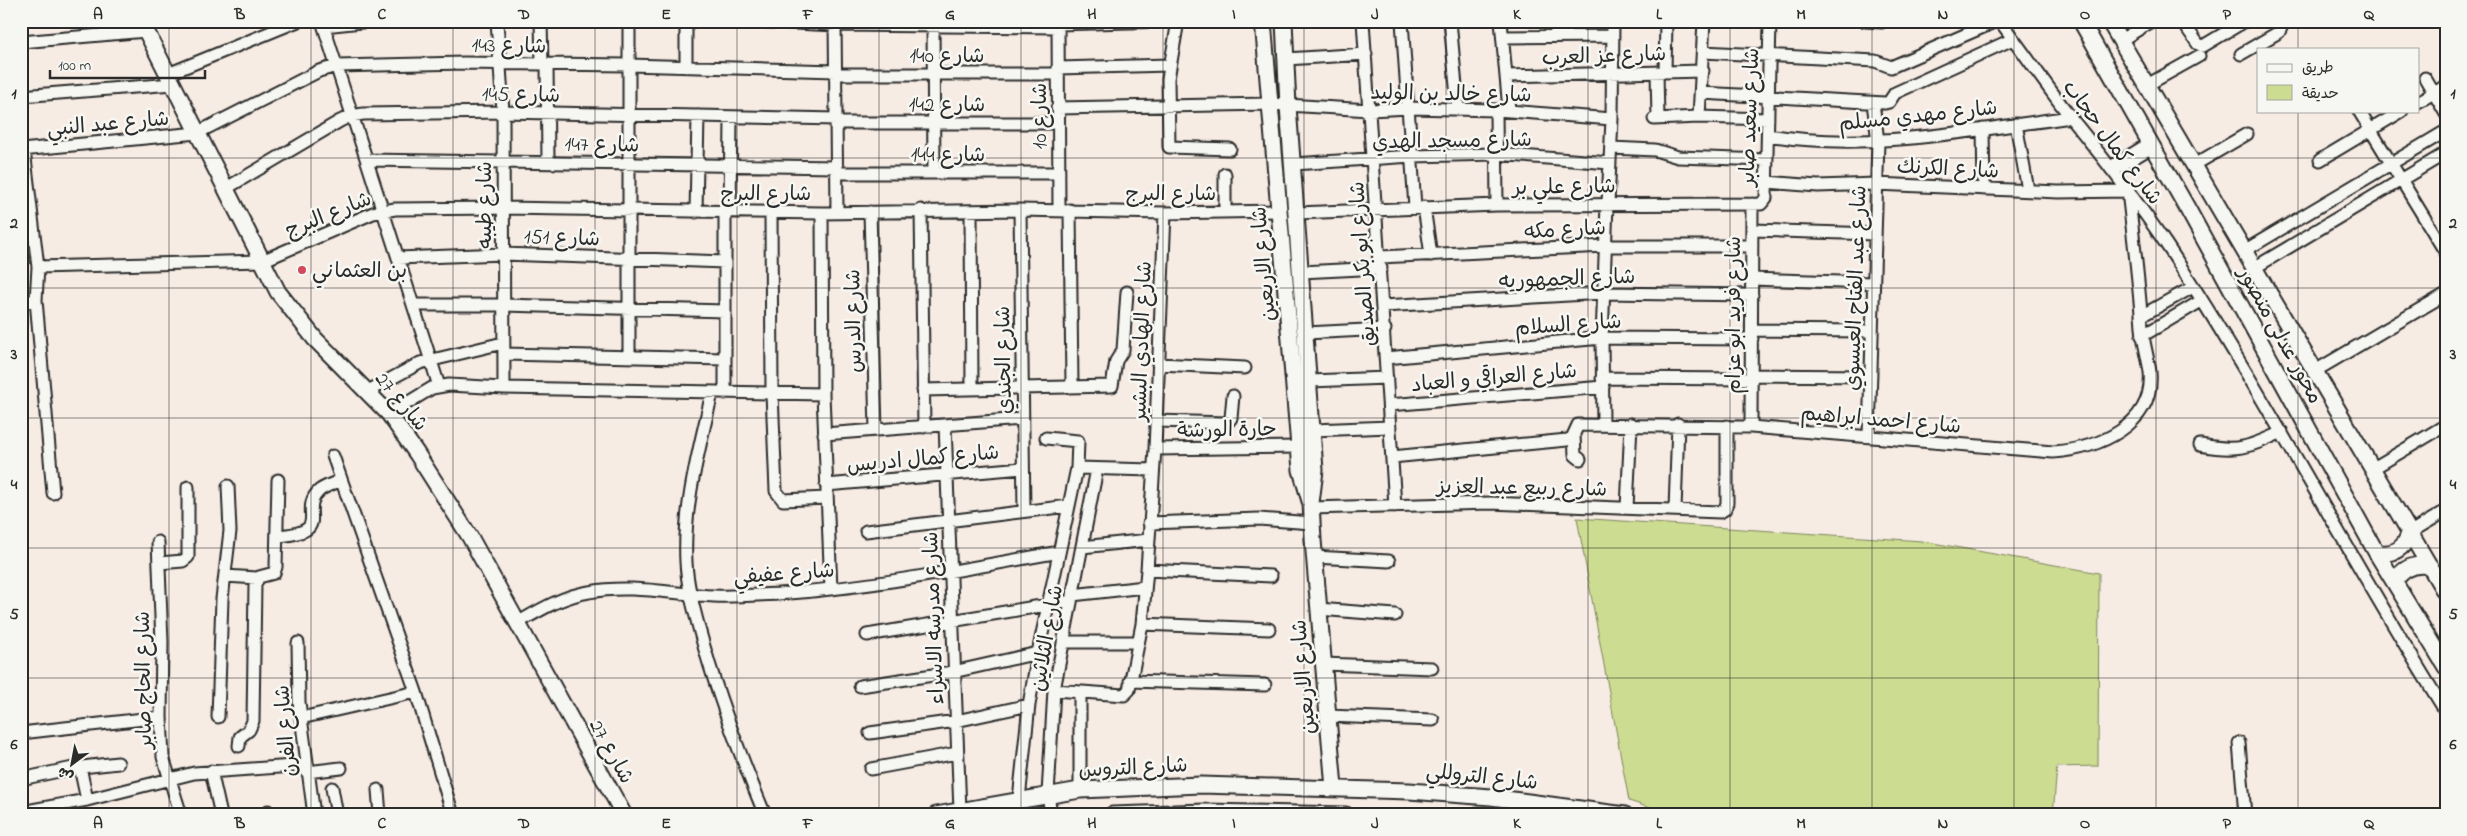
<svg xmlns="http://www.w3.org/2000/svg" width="2467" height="836" font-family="'Indie Flower','Playpen Sans Arabic',sans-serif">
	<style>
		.green { fill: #ccdc90; stroke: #7c845e }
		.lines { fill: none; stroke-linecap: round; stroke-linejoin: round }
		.street-casing { stroke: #2b2b2b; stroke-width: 15 }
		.secondary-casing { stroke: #2b2b2b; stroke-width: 19 }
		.street { stroke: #f6f6f2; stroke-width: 11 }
		.secondary { stroke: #f6f6f2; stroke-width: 15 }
		.grid { fill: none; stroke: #2b2b2b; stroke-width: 1; stroke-opacity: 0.55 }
		.poi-dot { fill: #d1495b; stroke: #f6f6f2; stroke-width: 2 }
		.labels { text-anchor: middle; stroke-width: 5; stroke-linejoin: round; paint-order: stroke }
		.street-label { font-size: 21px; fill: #2b2b2b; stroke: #f6f6f2 }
		.poi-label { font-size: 21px; fill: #2b2b2b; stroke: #f6f6f2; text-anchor: start }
		.neatline { fill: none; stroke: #2b2b2b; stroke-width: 2 }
		.grid-label { font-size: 16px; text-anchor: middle; font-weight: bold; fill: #2b2b2b }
	</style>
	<rect width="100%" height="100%" fill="#f7ece4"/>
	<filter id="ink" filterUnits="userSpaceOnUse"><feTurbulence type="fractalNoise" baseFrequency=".02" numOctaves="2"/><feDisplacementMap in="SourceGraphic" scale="10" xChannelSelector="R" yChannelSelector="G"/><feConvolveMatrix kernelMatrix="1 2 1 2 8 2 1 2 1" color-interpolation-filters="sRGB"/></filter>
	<g filter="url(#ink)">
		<path class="green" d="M1577 518 1922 541 2099 573 2098 766 2057 767 2053 815H1672L1629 801Z"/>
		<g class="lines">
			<defs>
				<path id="street" d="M322 21 439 386
					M497 21 503 112 504 388
					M541 21 542 64
					M753 21 836 25 1058 27
					M835 21 837 212
					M933 21 934 173
					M1058 21 1059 211
					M1178 21 1168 79 1169 147 1230 149
					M1363 21 1395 506
					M1402 21 1415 207
					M1450 21 1458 108
					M1501 21 1509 110
					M1865 21 1882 22
					M2000 21C2024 53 2047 86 2071 118 2105 160 2138 202 2168 247 2267 398 2350 559 2446 712
					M2182 21 2198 44 2203 46 2245 21
					M1058 24 1166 21
					M324 26 371 21
					M1557 35V21
					M1503 37 1613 36
					M2121 40 2152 21
					M21 42 146 31
					M1703 52 1875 61 1891 67 1997 21
					M2241 54 2279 32 2281 28 2277 21
					M1286 59 1366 54
					M547 64 548 162
					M686 67V21
					M1058 68 1170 65
					M1657 72 1658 119
					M1665 72 1666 21
					M168 74 298 21
					M836 74H1058
					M1507 76 1703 71
					M2425 78 2446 114
					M2147 85 2199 56
					M1701 93 1885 103 1889 102 1895 93 2013 39
					M21 96 173 84
					M2418 102 2446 86
					M1057 108 1270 104 1370 110 1409 108 1496 110 1612 119
					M1496 110 1497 205
					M2359 111 2446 253
					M1699 117 1704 21
					M1654 119 1699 117 1768 119
					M837 123H1057
					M2016 124 2028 190
					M1983 129 1984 189
					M1768 135C1869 152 1971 130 2071 117
					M1611 148 1655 150 1678 157 1767 160
					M21 150 197 133 319 71 337 66 464 63 628 65 836 71
					M24 150 38 267 36 300 53 493
					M367 160 837 167
					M2320 160 2402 111
					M1294 164 1412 156 1496 154 1610 163
					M2194 165 2247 134
					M837 173H1059
					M1225 174V212
					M225 189 340 121 351 116 363 114 503 112 837 119
					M1608 203 1612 119 1613 21
					M1424 207 1431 255
					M921 210 924 427
					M1020 210 1024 510
					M1070 210 1072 386
					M971 211 972 388
					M696 212 698 116
					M730 212 731 117
					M771 212 772 393 776 491 783 500 827 498
					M870 212 876 430
					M822 213 823 394 831 589
					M1297 213 1497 205 1761 204 1766 198 1770 21
					M1752 230 1875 234
					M2244 251 2446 131
					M1380 257 1605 246H1752
					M398 258 503 254 725 262
					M38 267 262 261 373 213 395 209 503 208 822 213 1020 210 1165 213 1279 211
					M2254 268 2446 153
					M1301 272 1381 268
					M1752 279 1872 283
					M21 303 36 300
					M414 305H503L725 311
					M1383 306 1603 293 1752 295
					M2141 316 2193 287
					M1752 330 1871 331
					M1306 333 1385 329
					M2142 336 2201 301
					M504 354 725 359
					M629 357V21
					M1386 358 1602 338 1752 339
					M1158 364 1245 368
					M2315 371 2446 294
					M1752 375 1871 376
					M1602 378 1752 379
					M1310 381 1387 378
					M923 390 1112 386 1116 361 1123 350 1127 292
					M368 391 420 363 503 343
					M712 393C700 447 683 505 686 562 687 585 694 609 700 632 717 695 740 755 765 815
					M725 393V212
					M1389 405 1603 387
					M389 414 432 388 449 385 504 388 823 394
					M1156 421 1227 423 1231 418 1233 396
					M1603 424 1602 338 1607 204
					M945 425 960 811
					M1751 427 1752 204
					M1313 430 1390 427
					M824 434 1022 419
					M1574 435 1575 455 1580 459
					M1869 436 1878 141 1873 103
					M1046 438 1078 441 1077 468 1153 470
					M2200 445C2238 452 2247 448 2282 432
					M1155 449 1299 447
					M333 456 416 692 453 815
					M1392 457 1567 440 1572 438 1578 425 1751 427 2053 452C2097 449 2155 426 2150 372 2148 357 2143 342 2142 327 2139 281 2133 236 2128 191L2058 192 1876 184 1818 186 1766 182
					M2372 469 2446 425
					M826 485 1023 468
					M1311 508 1490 503 1720 512 1725 509 1727 503V426
					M1627 508 1631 424
					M1675 510 1678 424
					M1149 523 1259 519 1312 523
					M866 531 1069 506
					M2409 533 2446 511
					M277 536C336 532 296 511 320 490 326 486 335 483 341 480
					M158 542 162 642 161 717 163 757 181 815
					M1082 547 1149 540
					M1314 557 1389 561
					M159 563 183 561 188 557V487
					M1147 570 1271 576
					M225 576 257 578
					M1072 595 1145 587
					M1318 609 1395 615
					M517 623C540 610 563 596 589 592 631 584 672 594 714 596 735 597 757 595 778 594 873 587 966 569 1059 552
					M1142 624 1269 629
					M867 635 1071 601
					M1063 642H1138
					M298 643 299 702 314 815
					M1323 664 1432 668
					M1130 681 1265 685
					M860 686 953 672 1038 653
					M1054 690 1124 695 1129 690 1142 624 1147 570 1155 449 1165 213
					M1327 716 1433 720
					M218 717 222 599 230 531 228 486
					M301 718 416 692
					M21 733 161 717
					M870 733 956 721 1029 705
					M2239 743 2245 815
					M239 746 240 737 249 730 253 721 255 584 259 577 274 573 276 567 278 480
					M80 767 87 800
					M871 769 957 753
					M211 771 221 815
					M307 772 341 768
					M21 779 73 768 118 763
					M332 788 337 815
					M378 790 380 815
					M1080 790V692
					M1019 799 1029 705 1038 653 1077 468
					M268 811V815
					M21 812 87 800 194 773 307 765
					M1051 815 1048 794 1054 690 1097 469"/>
				<path id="secondary" d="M141 21 278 292 315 339 389 414 417 454 470 537 624 815
					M1263 21 1301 470 1310 501
					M1284 21 1288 106 1315 470 1311 503 1313 540 1334 788
					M2081 21 2186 206 2376 552 2446 667
					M2109 21 2446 594
					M2113 168 2151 145
					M2376 552C2392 556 2405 549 2409 533
					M2395 581C2403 568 2415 563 2430 566
					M936 815 1080 790 1201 785 1409 791 1491 797 1625 815
					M1112 815 1206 812 1346 815"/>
			</defs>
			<use href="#street" class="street-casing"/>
			<use href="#secondary" class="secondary-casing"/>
			<use href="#street" class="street"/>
			<use href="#secondary" class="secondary"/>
		</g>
	</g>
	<path class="grid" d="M169 21V815M311 21V815M453 21V815M595 21V815M737 21V815M879 21V815M1021 21V815M1163 21V815M1304 21V815M1446 21V815M1588 21V815M1730 21V815M1872 21V815M2014 21V815M2156 21V815M2298 21V49M2298 111V815M21 158H2446M21 288H2446M21 418H2446M21 548H2446M21 678H2446"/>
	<circle class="poi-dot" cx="302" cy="270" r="5"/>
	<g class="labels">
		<g class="street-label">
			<text transform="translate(509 45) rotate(1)" y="7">شارع 143</text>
			<text x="947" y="62">شارع 140</text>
			<text transform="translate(1604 55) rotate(-2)" y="7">شارع عز العرب</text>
			<text transform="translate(1451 93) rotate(1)" y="7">شارع خالد بن الوليد</text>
			<text transform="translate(521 94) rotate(1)" y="7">شارع 145</text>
			<text x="947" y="111">شارع 142</text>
			<text transform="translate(1918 115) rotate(-6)" y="7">شارع مهدي مسلم</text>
			<text transform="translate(1039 116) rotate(-90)" y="7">شارع 10</text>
			<text transform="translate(1749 117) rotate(-88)" y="7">شارع سعيد صابر</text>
			<text transform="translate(108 123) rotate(-5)" y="7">شارع عبد النبي</text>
			<text transform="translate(1452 140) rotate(-1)" y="7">شارع مسجد الهدي</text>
			<text transform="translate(2113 142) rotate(53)" y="7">شارع كمال حجاب</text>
			<text transform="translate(602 144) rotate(1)" y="7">شارع 147</text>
			<text x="948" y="161">شارع 144</text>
			<text transform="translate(1948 168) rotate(3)" y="7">شارع الكرنك</text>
			<text transform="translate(1564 186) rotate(-1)" y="7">شارع علي بر</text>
			<text x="766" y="200">شارع البرج</text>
			<text x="1171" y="200">شارع البرج</text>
			<text transform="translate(484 205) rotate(-90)" y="7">شارع طيبه</text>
			<text transform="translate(328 214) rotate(-22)" y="7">شارع البرج</text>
			<text transform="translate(1565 229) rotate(-3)" y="7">شارع مكه</text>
			<text transform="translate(562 237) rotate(2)" y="7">شارع 151</text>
			<text transform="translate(1263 264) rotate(-95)" y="7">شارع الاربعين</text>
			<text transform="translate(1362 264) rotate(-94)" y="7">شارع ابو بكر الصديق</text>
			<text transform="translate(1567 278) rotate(-2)" y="7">شارع الجمهوريه</text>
			<text transform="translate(1855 288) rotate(-88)" y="7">شارع عبد الفتاح العيسوي</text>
			<text transform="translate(1733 315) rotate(-90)" y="7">شارع فريد ابو عزام</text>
			<text transform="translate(853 321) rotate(-91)" y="7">شارع الدرس</text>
			<text transform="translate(1568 324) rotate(-4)" y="7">شارع السلام</text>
			<text transform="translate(2281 335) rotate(61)" y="7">محور عدلى منصور</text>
			<text transform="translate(1141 341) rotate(-88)" y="7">شارع الهادي البشير</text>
			<text transform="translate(1003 360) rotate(-91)" y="7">شارع الجندي</text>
			<text transform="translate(1494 377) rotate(-5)" y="7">شارع العراقي و العباد</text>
			<text transform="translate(402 401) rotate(50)" y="7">شارع 27</text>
			<text transform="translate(1881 419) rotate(5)" y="7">شارع احمد ابراهيم</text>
			<text transform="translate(1227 429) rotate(-1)" y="7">حارة الورشة</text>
			<text transform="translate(923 458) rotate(-5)" y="7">شارع كمال ادريس</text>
			<text transform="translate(1522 487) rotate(1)" y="7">شارع ربيع عبد العزيز</text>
			<text transform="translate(784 573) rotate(-4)" y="7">شارع عفيفي</text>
			<text transform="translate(933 618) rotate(-92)" y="7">شارع مدرسه الاسراء</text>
			<text transform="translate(1046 638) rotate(-80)" y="7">شارع الثلاثين</text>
			<text transform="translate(1303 677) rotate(-95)" y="7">شارع الاربعين</text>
			<text transform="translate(143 680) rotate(-91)" y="7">شارع الحاج صابر</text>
			<text transform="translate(285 731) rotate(-95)" y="7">شارع الفرن</text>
			<text transform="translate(612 751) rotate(61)" y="7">شارع 27</text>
			<text transform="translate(1133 767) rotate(-3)" y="7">شارع التروس</text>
			<text transform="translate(1482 776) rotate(6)" y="7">شارع التروللي</text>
		</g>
		<g class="poi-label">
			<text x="312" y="277">بن العثماني</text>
		</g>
	</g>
	<rect width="2467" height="836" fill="none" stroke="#f6f6f2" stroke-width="55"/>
	<rect x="2257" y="48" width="162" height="65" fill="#f6f6f2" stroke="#a5a5a2"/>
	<rect x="2267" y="64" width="25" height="8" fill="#f6f6f2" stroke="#a5a5a2"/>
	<text x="2302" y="72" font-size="15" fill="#2b2b2b">طريق</text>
	<rect x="2267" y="85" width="25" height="15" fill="#ccdc90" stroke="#a5a5a2"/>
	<text x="2302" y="98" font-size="15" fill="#2b2b2b">حديقة</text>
	<g transform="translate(72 764) rotate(212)" stroke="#f6f6f2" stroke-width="4" paint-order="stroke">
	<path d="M0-4L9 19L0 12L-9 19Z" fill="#2b2b2b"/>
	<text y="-8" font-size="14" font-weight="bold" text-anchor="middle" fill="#2b2b2b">ش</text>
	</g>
	<path d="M50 70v8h155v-8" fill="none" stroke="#2b2b2b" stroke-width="2.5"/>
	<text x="58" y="70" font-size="15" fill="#2b2b2b" stroke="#f6f6f2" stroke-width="4" paint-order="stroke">100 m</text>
	<rect x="28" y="28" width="2412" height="780" class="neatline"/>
	<g class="grid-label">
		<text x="98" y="19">A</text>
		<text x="240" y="19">B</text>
		<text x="382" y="19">C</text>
		<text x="524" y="19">D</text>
		<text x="666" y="19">E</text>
		<text x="808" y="19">F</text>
		<text x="950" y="19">G</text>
		<text x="1092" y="19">H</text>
		<text x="1234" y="19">I</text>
		<text x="1375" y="19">J</text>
		<text x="1517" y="19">K</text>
		<text x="1659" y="19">L</text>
		<text x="1801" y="19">M</text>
		<text x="1943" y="19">N</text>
		<text x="2085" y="19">O</text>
		<text x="2227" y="19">P</text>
		<text x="2369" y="19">Q</text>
		<text x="14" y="98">1</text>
		<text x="2453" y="98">1</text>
		<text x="14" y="228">2</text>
		<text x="2453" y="228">2</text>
		<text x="14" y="359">3</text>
		<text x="2453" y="359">3</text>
		<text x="14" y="489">4</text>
		<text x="2453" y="489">4</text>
		<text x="14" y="619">5</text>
		<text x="2453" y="619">5</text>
		<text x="14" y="749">6</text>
		<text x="2453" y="749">6</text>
		<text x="98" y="828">A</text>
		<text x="240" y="828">B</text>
		<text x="382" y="828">C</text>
		<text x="524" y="828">D</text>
		<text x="666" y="828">E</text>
		<text x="808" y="828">F</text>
		<text x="950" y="828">G</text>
		<text x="1092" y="828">H</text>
		<text x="1234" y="828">I</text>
		<text x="1375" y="828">J</text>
		<text x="1517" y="828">K</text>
		<text x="1659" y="828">L</text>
		<text x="1801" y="828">M</text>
		<text x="1943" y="828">N</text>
		<text x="2085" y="828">O</text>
		<text x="2227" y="828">P</text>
		<text x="2369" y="828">Q</text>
	</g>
</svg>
